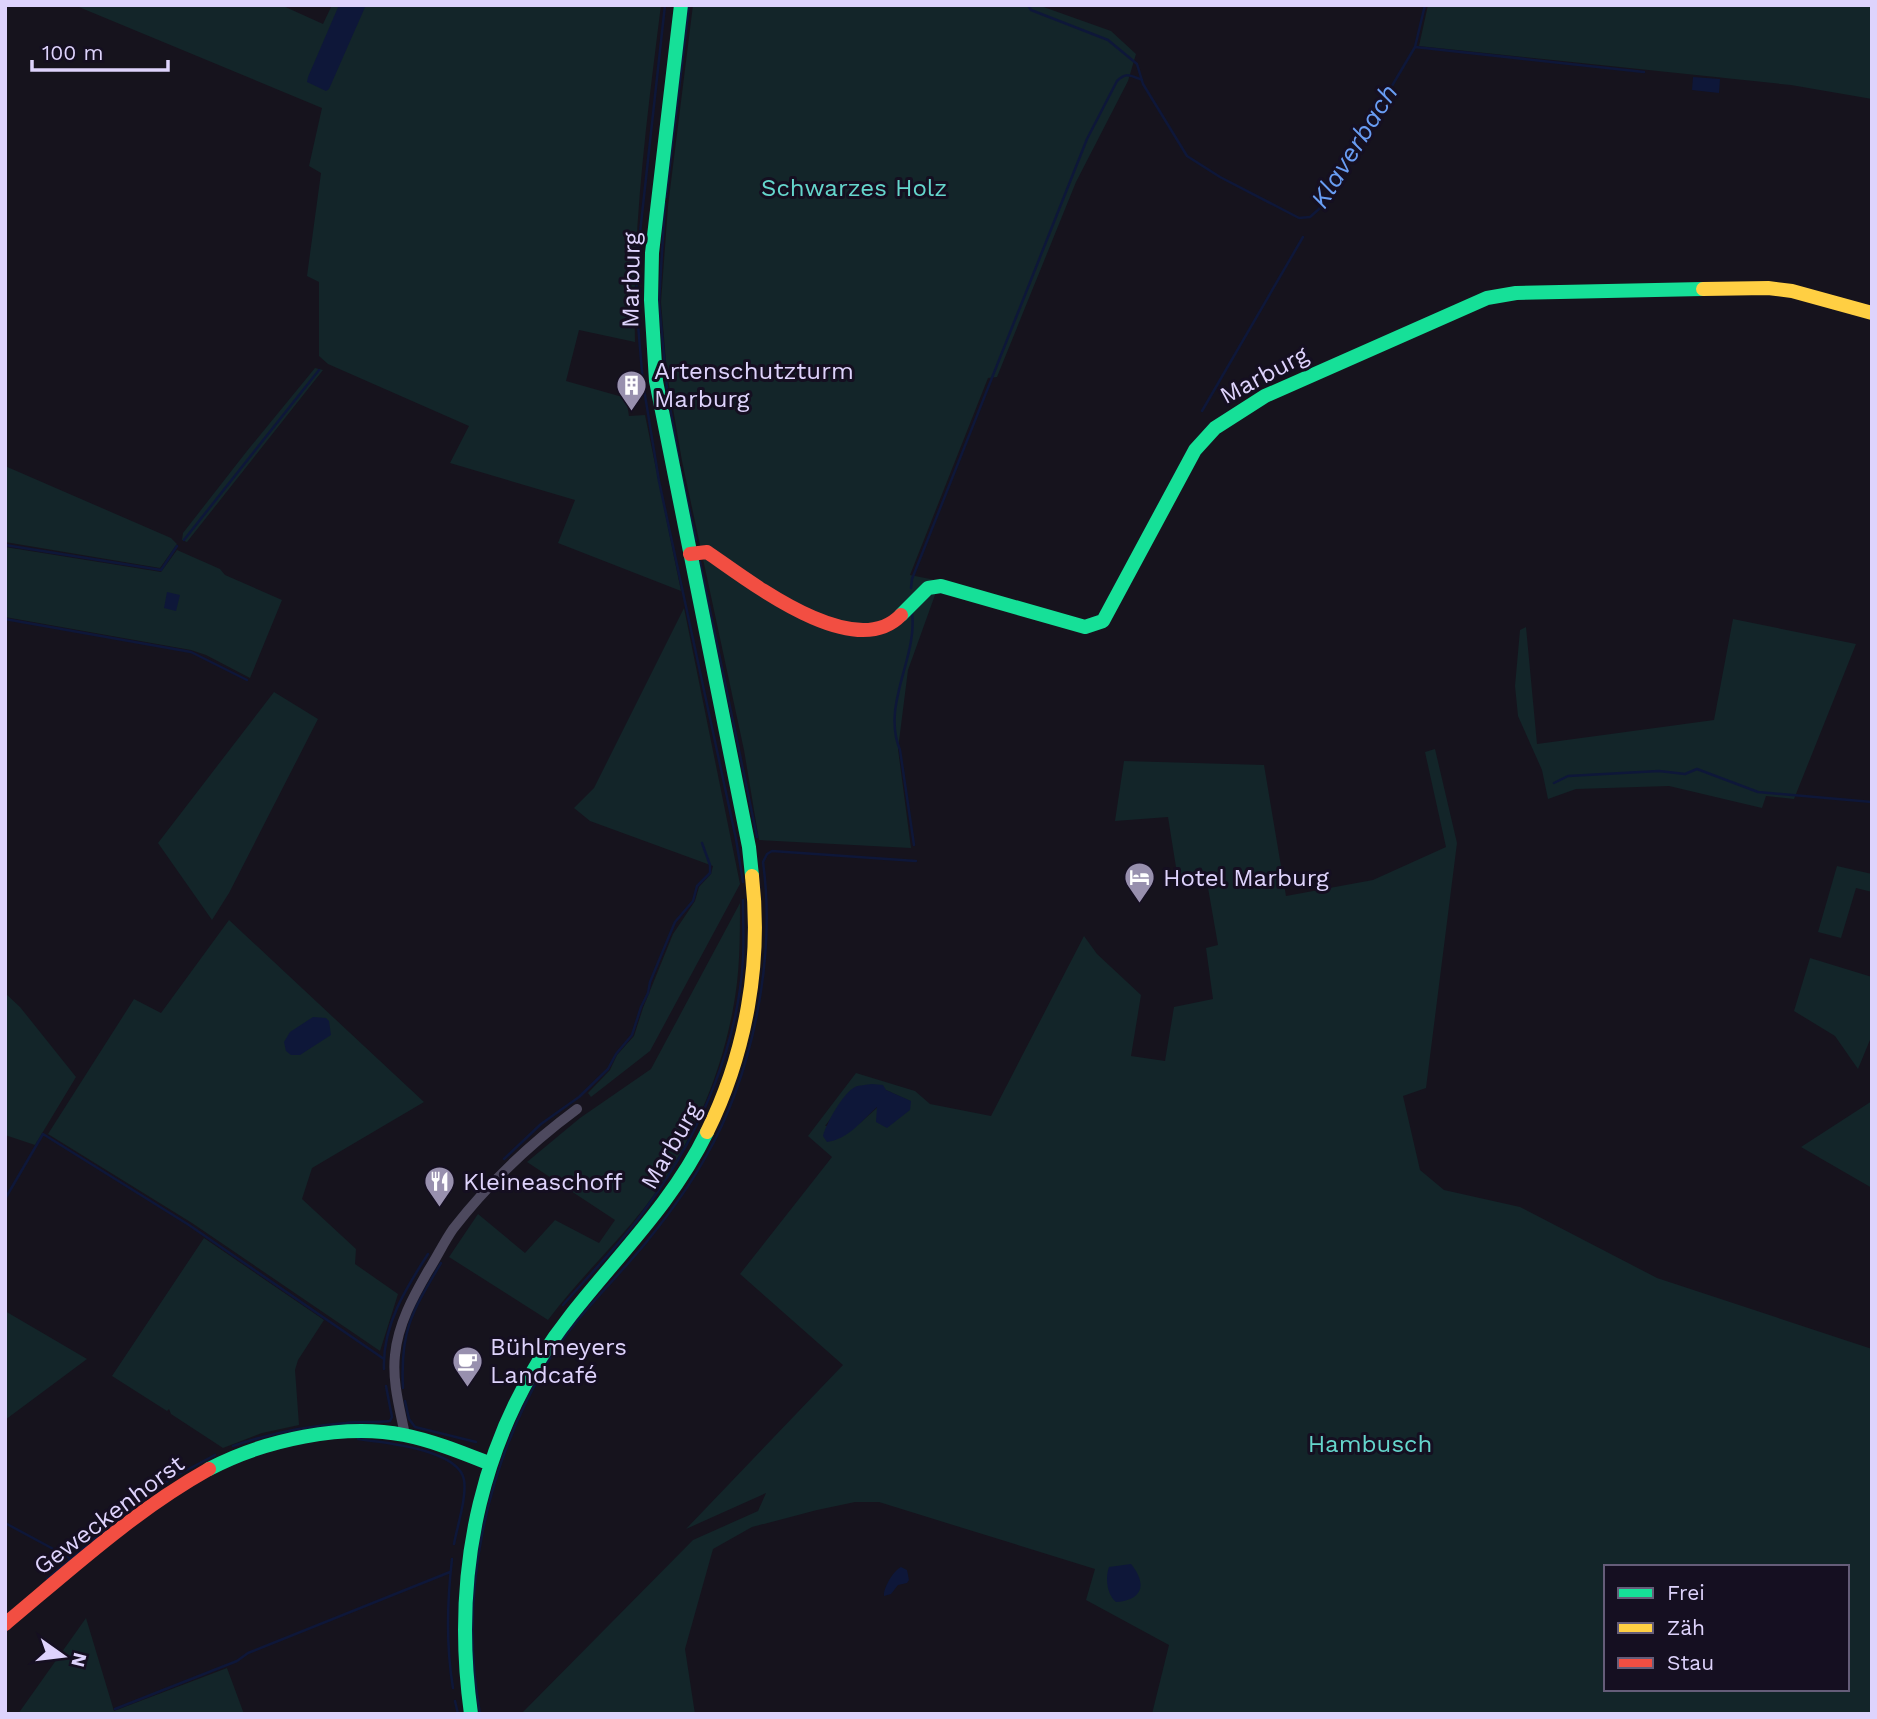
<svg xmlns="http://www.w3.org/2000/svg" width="1877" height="1719" font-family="'Work Sans',sans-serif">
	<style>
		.green { fill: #132529; fill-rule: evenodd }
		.water { fill: #0e1739 }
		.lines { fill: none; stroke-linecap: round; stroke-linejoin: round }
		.stream { stroke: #0e1739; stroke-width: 2.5 }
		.street { stroke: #4d495e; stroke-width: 10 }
		.fast { stroke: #16e098; stroke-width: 14 }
		.slow { stroke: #ffcf43; stroke-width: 14 }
		.jam { stroke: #f24e42; stroke-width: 14 }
		.labels { text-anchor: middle; stroke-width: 6; stroke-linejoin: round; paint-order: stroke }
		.park-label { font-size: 24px; fill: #65d6cc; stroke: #150f21 }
		.street-label { font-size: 24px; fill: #ded3fc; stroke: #150f21 }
		.poi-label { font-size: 24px; fill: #ded3fc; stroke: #150f21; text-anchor: start }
		.water-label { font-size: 26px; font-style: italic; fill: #699df3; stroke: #150f21 }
	</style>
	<rect width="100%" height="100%" fill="#16131d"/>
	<path class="green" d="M74 5H281L323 24 332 5H661C647 117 632 229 635 342L579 330 566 381 626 398 629 416 645 415 681 591 558 543 575 500 450 463 469 426 328 364 319 356V282L307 276 321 173 309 166 322 108Z
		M693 5H1038L1111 31 1136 54 1128 81 1076 182 997 377 988 378 910 575 940 581 908 670 898 749 911 848 759 840 744 750 682 461 667 373 661 302 668 206Z
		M1428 5H1872V99L1791 85 1419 46Z
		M315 368 323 370 187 542 182 540 183 533 247 451Z
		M5 466 171 538 177 544 160 568 5 542Z
		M5 547 161 572 177 550 220 569 225 575 282 600 250 678 206 655 191 650 5 617Z
		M684 608 740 884 650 1051 591 1097 588 1093 610 1070 617 1055 634 1036 643 1008 673 934 695 901 699 887 711 874 713 866 590 821 574 808 594 788Z
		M1733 619 1856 644 1794 799 1766 796 1762 808 1669 786 1576 789 1548 799 1542 770 1518 716 1515 686 1520 630 1526 627 1537 744 1714 720Z
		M274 692 318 719 229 893 212 920 158 843Z
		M1435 749 1457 843 1426 1088 1403 1096 1420 1170 1444 1190 1520 1207 1657 1278 1872 1349V1714H1152L1169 1645 1086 1600 1095 1569 879 1502H855L817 1510 752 1527 713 1549 685 1649 695 1714H521L693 1540 758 1511 766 1493 686 1529 843 1365 740 1274 832 1157 808 1136 856 1073 915 1091 930 1104 991 1116 1084 936 1097 954 1141 995 1131 1056 1165 1061 1174 1007 1213 999 1206 948 1218 945 1207 882 1179 886 1168 817 1115 821 1124 761 1264 765 1286 896 1373 880 1446 847 1425 752ZM854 1088 886 1090 910 1101 878 1107 860 1123 825 1126ZM1606 1567H1847V1689H1606Z
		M1837 866 1872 874V892L1856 888 1841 938 1818 932Z
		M740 903C740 939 740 974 733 1009 720 1079 689 1150 645 1207 614 1246 578 1280 548 1320L449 1257 478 1214 525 1253 555 1220 599 1243 615 1220 527 1162 580 1118 651 1069Z
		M229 920 424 1102 312 1168 302 1199 356 1249 355 1264 398 1294 380 1351 192 1223 48 1134 134 999 161 1013Z
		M1810 958 1872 977V1035L1858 1069 1835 1036 1794 1011Z
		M5 993 20 1007 76 1077 35 1145 5 1135Z
		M1872 1101V1188L1801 1147Z
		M204 1238 324 1320 298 1360 295 1370 299 1425 262 1433 223 1448 171 1414 169 1409 167 1411 112 1376Z
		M5 1311 87 1359 5 1420Z
		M86 1618 114 1711 227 1668 244 1714H18Z"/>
	<path class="water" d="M339 5H366L329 89 326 91 307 82 308 77Z
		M1693 77 1720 79 1719 93 1692 90Z
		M167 592 180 595 176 611 164 608Z
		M313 1017 326 1018 329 1021 331 1035 300 1055H291L286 1051 284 1042 290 1032Z
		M872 1084 883 1085 886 1090 911 1101 910 1110 887 1128 876 1122 877 1107C861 1121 849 1139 827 1142L823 1136C826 1124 843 1093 855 1087 859 1085 867 1085 872 1084Z
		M1131 1564C1148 1585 1142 1600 1116 1602 1107 1595 1105 1578 1109 1567Z
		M901 1567 907 1570 909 1580 907 1583 898 1585 891 1594 884 1596C883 1588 894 1570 901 1567Z"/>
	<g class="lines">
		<path class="stream" d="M665 5 638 251 636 301 643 383 659 481 736 839 743 882
			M1028 5 1031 10 1108 40 1137 64 1143 84 1187 156 1220 177 1299 218 1310 217 1319 209 1415 47 1425 5
			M1415 47 1644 72
			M666 197 689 5
			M665 203 659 302 667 389 679 461
			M1202 411 1303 237
			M680 467 696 540
			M184 540 319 370
			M5 545 161 570 177 546
			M700 562 757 837
			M911 588 912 579 1087 139 1117 81C1126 72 1130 75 1142 80
			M912 613C918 657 881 705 900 750L914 845
			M5 619 191 652 247 680
			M1554 783 1568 776 1659 771 1685 774 1697 769 1758 792 1872 802
			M504 1159 541 1124 579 1097 608 1069 616 1054 632 1035 641 1007 648 993 650 982 675 922 693 901 697 886 710 873V865L702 843
			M5 1199 43 1134 189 1225 384 1359
			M563 1305C592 1272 624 1240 649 1204 700 1134 738 1046 743 959 744 939 743 919 743 900
			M384 1369C382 1326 406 1288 428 1254
			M403 1388C400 1330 412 1312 441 1263
			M405 1401 409 1419 415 1427 476 1442
			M358 1439C382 1442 459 1449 464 1480 467 1497 457 1527 454 1544
			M233 1446C271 1433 307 1426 346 1423 360 1421 375 1423 390 1421L392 1417 386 1386
			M5 1523 70 1558
			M452 1559C447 1602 446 1646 453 1688
			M47 1579 116 1521 170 1479 215 1455
			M455 1701 458 1714
			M115 1709 237 1661 248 1653 450 1572
			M480 1714C458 1595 486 1466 547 1363 574 1317 615 1281 648 1240 669 1214 689 1187 705 1158 753 1075 776 957 763 862L767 854 772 851 916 861"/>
		<path class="street" d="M405 1435C400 1409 392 1382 395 1355 398 1324 413 1297 428 1271 437 1257 444 1242 453 1229 488 1184 531 1143 577 1109"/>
		<path class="fast" d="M681 5 652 253 651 300 656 381 749 847 752 876
			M901 615 928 588 941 586 1085 627 1103 621 1195 450 1215 428 1265 396 1487 298 1516 293 1703 289
			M209 1469C264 1440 343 1423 404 1435 434 1441 463 1453 491 1464
			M471 1714C451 1571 481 1429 571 1315 619 1254 673 1202 707 1132"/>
		<path class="slow" d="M1703 289 1768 288 1792 291 1872 313
			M707 1132C746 1053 762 963 752 876"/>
		<path class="jam" d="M690 554 707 552C748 580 854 664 901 615
			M5 1624C71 1569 134 1511 209 1469"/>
	</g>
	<defs>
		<symbol id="building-pin" viewBox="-11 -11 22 30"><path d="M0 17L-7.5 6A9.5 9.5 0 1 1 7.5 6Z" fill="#9890ae" stroke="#150f21"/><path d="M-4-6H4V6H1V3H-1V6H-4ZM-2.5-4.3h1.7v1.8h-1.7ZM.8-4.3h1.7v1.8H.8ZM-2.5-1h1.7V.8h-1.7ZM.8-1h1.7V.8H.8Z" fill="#fff"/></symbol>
		<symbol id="hotel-pin" viewBox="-11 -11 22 30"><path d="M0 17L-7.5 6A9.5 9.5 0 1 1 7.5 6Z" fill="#9890ae" stroke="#150f21"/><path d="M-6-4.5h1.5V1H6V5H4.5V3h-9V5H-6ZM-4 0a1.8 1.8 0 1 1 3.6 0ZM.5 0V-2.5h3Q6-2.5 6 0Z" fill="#fff"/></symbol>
		<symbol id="restaurant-pin" viewBox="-11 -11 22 30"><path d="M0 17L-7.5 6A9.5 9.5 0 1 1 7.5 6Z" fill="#9890ae" stroke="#150f21"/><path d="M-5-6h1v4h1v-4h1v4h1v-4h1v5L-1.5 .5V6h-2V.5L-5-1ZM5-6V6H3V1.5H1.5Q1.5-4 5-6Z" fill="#fff"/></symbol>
		<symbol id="cafe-pin" viewBox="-11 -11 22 30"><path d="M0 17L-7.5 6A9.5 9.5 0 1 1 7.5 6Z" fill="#9890ae" stroke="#150f21"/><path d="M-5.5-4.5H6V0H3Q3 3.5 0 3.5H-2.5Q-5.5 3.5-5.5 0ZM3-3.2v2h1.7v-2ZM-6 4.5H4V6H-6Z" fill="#fff"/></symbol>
	</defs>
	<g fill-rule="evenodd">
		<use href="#building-pin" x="614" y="368" width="35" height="47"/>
		<use href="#hotel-pin" x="1122" y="860" width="35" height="47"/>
		<use href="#restaurant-pin" x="422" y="1164" width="35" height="47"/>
		<use href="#cafe-pin" x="450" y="1344" width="35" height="47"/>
	</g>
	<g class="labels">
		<g class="park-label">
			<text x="854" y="196">Schwarzes Holz</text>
			<text x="1370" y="1452">Hambusch</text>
		</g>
		<g class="street-label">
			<text transform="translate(631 280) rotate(-89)" y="8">Marburg</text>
			<text transform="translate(1264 375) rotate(-28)" y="8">Marburg</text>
			<text transform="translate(671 1146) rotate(-60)" y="8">Marburg</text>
			<text transform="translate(109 1515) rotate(-37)" y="8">Geweckenhorst</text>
		</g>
		<g class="poi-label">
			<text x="654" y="379">Artenschutzturm<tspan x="654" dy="28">Marburg</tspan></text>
			<text x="1163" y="886">Hotel Marburg</text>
			<text x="463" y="1190">Kleineaschoff</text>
			<text x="490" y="1355">Bühlmeyers<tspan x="490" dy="28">Landcafé</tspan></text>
		</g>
		<g class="water-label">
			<text transform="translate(1354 146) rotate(-58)" y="9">Klaverbach</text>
		</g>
	</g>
	<rect width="1877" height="1719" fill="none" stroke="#ded3fc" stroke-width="14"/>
	<rect x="1604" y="1565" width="245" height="126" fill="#150f21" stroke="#655d79" stroke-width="2"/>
	<rect x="1618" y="1588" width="35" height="10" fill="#16e098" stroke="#655d79" stroke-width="2"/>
	<text x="1667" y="1600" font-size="21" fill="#ded3fc">Frei</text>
	<rect x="1618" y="1623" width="35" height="10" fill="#ffcf43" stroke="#655d79" stroke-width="2"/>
	<text x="1667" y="1635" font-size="21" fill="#ded3fc">Zäh</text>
	<rect x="1618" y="1658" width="35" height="10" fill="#f24e42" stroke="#655d79" stroke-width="2"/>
	<text x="1667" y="1670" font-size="21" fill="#ded3fc">Stau</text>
	<g transform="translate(63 1656) rotate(104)" stroke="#150f21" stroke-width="5" paint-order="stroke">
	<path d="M0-5L12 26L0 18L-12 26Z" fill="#ded3fc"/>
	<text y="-10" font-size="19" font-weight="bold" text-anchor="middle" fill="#ded3fc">N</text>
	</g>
	<path d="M32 60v10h136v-10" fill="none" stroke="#ded3fc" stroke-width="3.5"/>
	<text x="42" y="60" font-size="21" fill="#ded3fc" stroke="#150f21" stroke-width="5" paint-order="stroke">100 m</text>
</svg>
